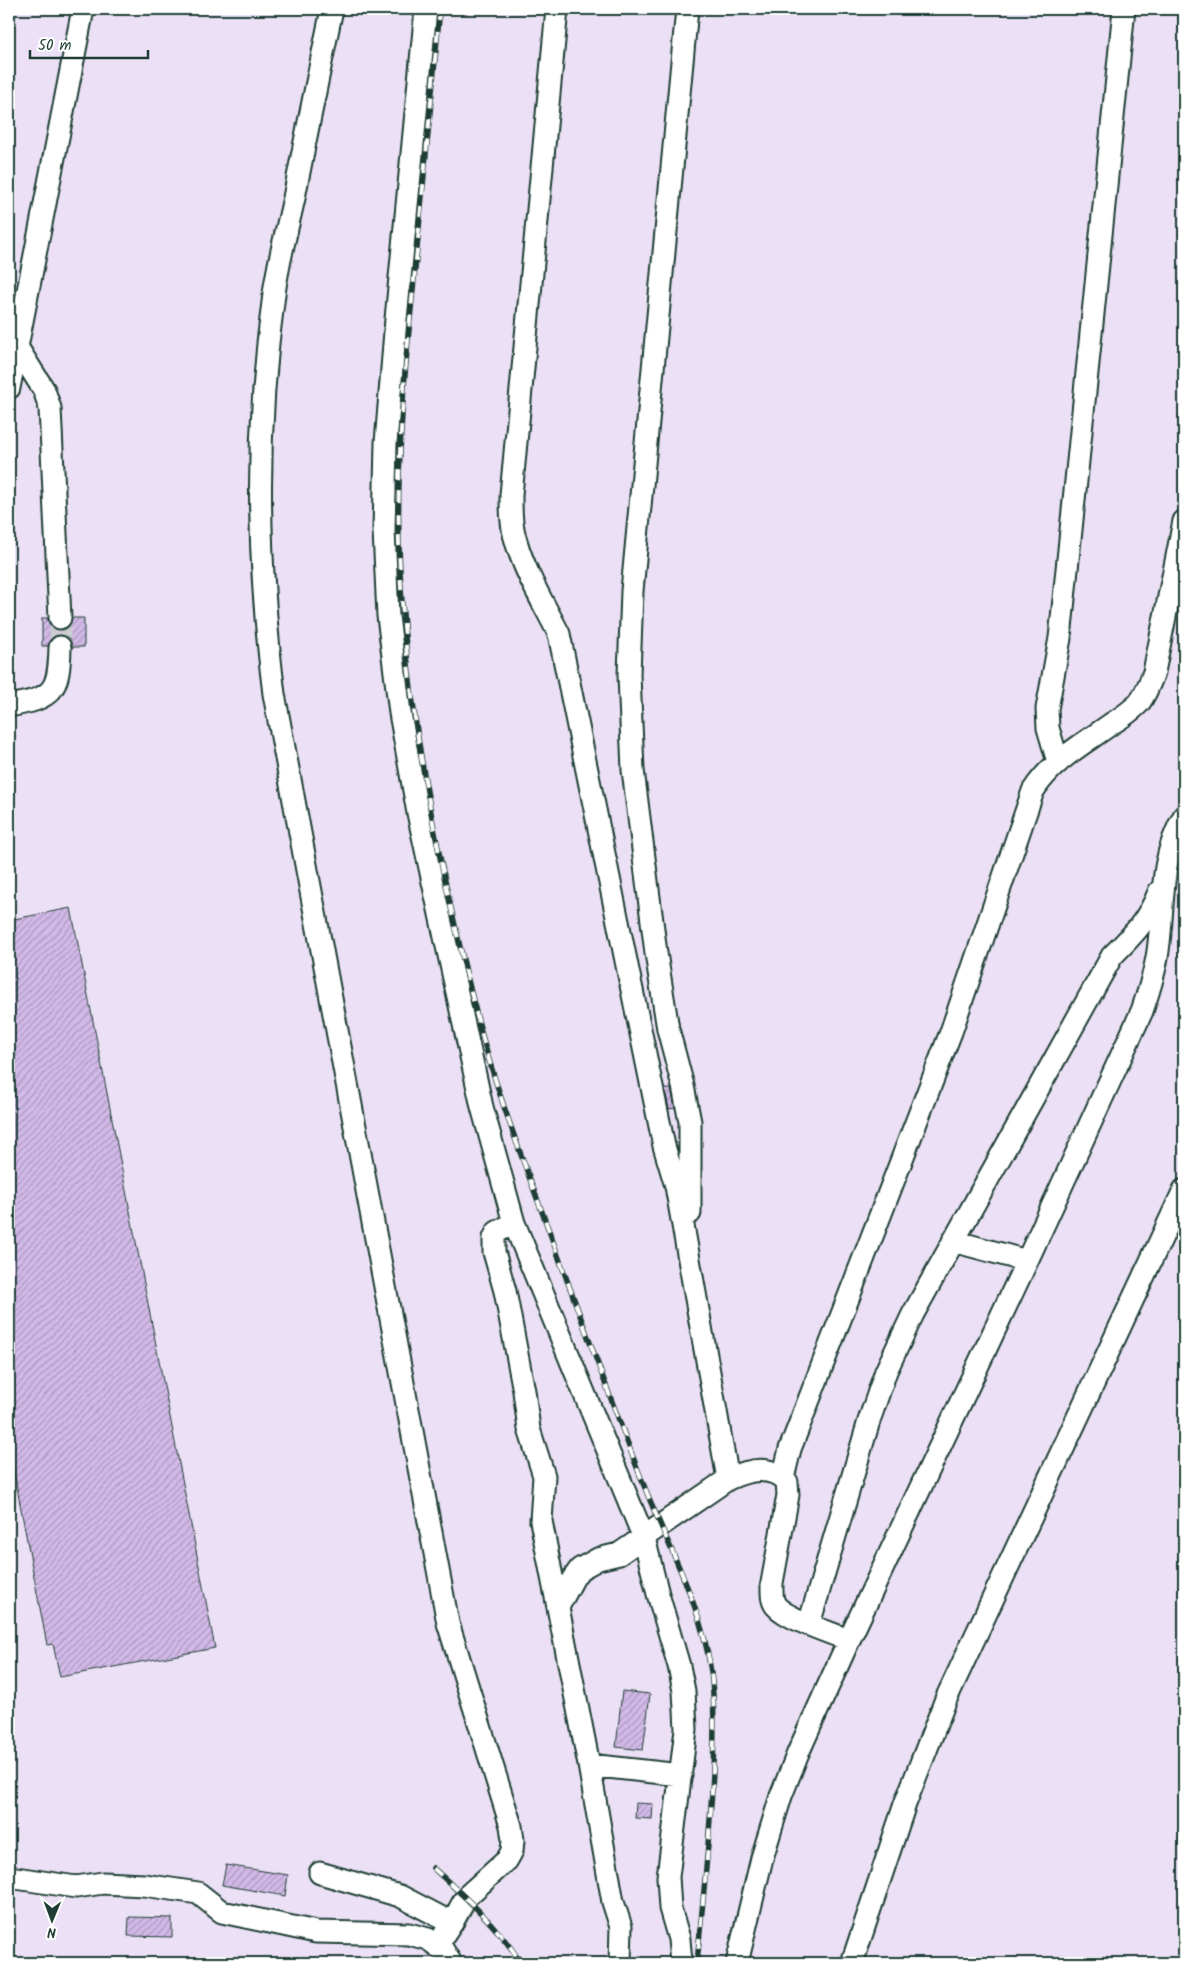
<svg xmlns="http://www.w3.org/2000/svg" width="1193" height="1972" font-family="Kalam,sans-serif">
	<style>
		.built { fill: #ebe0f5 }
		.building { fill: url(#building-hatch); stroke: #1f3d34 }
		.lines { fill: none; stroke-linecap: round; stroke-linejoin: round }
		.minor-tunnel { stroke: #cbcdd2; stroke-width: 21; stroke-dasharray: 21 11; stroke-linecap: butt }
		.minor-casing { stroke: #1f3d34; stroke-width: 25 }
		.minor { stroke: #fff; stroke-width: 21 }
		.rail-casing { stroke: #1f3d34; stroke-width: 5.5 }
		.rail { stroke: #fff; stroke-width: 4; stroke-dasharray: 11; stroke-linecap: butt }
	</style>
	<defs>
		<pattern id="building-hatch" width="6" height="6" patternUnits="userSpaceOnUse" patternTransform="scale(1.25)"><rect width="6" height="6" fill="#d2b9e8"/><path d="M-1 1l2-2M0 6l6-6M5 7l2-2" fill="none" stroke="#aa98bd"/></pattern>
	</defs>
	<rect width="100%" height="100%" fill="#f6f1fa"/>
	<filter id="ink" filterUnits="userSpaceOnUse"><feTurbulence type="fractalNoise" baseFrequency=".02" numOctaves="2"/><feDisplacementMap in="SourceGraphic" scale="10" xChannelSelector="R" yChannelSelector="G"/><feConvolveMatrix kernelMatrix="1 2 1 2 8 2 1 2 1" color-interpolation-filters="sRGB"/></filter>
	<g filter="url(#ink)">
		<path class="built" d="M9 9H1184V1963H519L513 1957 518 1963H9Z"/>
		<path class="building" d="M42 618H47L50 625 55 629 60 630 67 628 72 618H84V647H72L67 637 60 635 55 636 50 640 48 646H42Z
			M71 908 215 1648 60 1677 53 1644 47 1645 9 1446V920Z
			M665 1089H671L675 1108 669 1109Z
			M622 1691 650 1694 643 1750 616 1747Z
			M636 1803 653 1804 652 1819 635 1818Z
			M226 1865 288 1875 285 1896 222 1885Z
			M129 1917 172 1918V1937L128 1936Z"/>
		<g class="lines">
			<path class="minor-tunnel" d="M60 618V647"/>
			<defs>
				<path id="minor" d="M332 9C319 72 306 135 294 198 287 230 278 262 274 294 255 430 257 558 274 694L448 1623 511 1826 513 1840 512 1851 507 1860 466 1897 452 1923
					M426 9 396 319 386 443 384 531 388 616 400 713 418 813 482 1107 514 1223 644 1538 658 1594 679 1666 684 1691 686 1729 668 1877 670 1908 679 1939 681 1963
					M557 9 511 495C511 510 511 526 516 541 525 573 544 604 559 634L664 1146 676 1186 728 1479
					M687 9 632 591 629 675 633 770 656 953 668 1029 683 1086 690 1122V1213
					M11 346 17 347 44 390 50 408 60 618
					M9 388 83 9
					M9 706C53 698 59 692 60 647
					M1058 762 1048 728 1047 709 1060 638 1124 9
					M514 1223 497 1232 494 1238V1252L505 1291 524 1391 529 1429 544 1476 541 1521 589 1765 613 1902 621 1927 620 1963
					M953 1241 1027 1261
					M783 1478 790 1449 951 1032 1033 791C1053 760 1082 745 1111 724 1121 718 1131 711 1139 703 1146 694 1150 683 1154 672L1184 521
					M558 1607 574 1577 580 1569 598 1559 619 1554 728 1479C747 1470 771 1464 787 1482L788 1495 772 1583C772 1591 771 1600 776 1606 787 1619 831 1633 849 1640
					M809 1624 869 1421 886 1371 913 1314 1112 956C1133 935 1148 920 1159 892
					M589 1765 681 1775
					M320 1873 400 1896 452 1923 444 1935
					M9 1877 76 1887 103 1883 144 1885 198 1893 222 1912 316 1932 409 1934 428 1939 443 1950 451 1963
					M737 1963 762 1858 781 1796 798 1753 849 1640 1027 1261 1142 1011C1149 991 1155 972 1158 951 1165 901 1158 863 1184 816
					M852 1963 905 1804 946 1699 1184 1190"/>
			</defs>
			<use href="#minor" class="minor-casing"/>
			<use href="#minor" class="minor"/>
			<defs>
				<path id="rail" d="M440 9C431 99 423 189 414 280 404 376 395 474 400 571 408 718 439 865 475 1008 493 1083 521 1155 548 1228 579 1313 610 1398 643 1483 667 1545 702 1605 711 1672 715 1705 714 1739 713 1772 710 1836 703 1900 697 1963
					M433 1868C465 1897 498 1926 521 1963"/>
			</defs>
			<use href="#rail" class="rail-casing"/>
			<use href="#rail" class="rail"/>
		</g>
	</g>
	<rect width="1193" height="1972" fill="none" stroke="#fff" stroke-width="30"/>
	<rect x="15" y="15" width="1163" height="1942" fill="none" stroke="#1f3d34" stroke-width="2" filter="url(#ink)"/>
	<g transform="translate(52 1920) rotate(181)" stroke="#ffffff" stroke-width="4" paint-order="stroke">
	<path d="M0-4L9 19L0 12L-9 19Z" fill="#1f3d34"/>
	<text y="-8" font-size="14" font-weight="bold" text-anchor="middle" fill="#1f3d34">N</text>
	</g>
	<path d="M30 50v8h118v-8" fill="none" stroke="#1f3d34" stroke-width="2.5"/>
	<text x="38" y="50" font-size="15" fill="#1f3d34" stroke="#ffffff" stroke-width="4" paint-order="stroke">50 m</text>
</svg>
